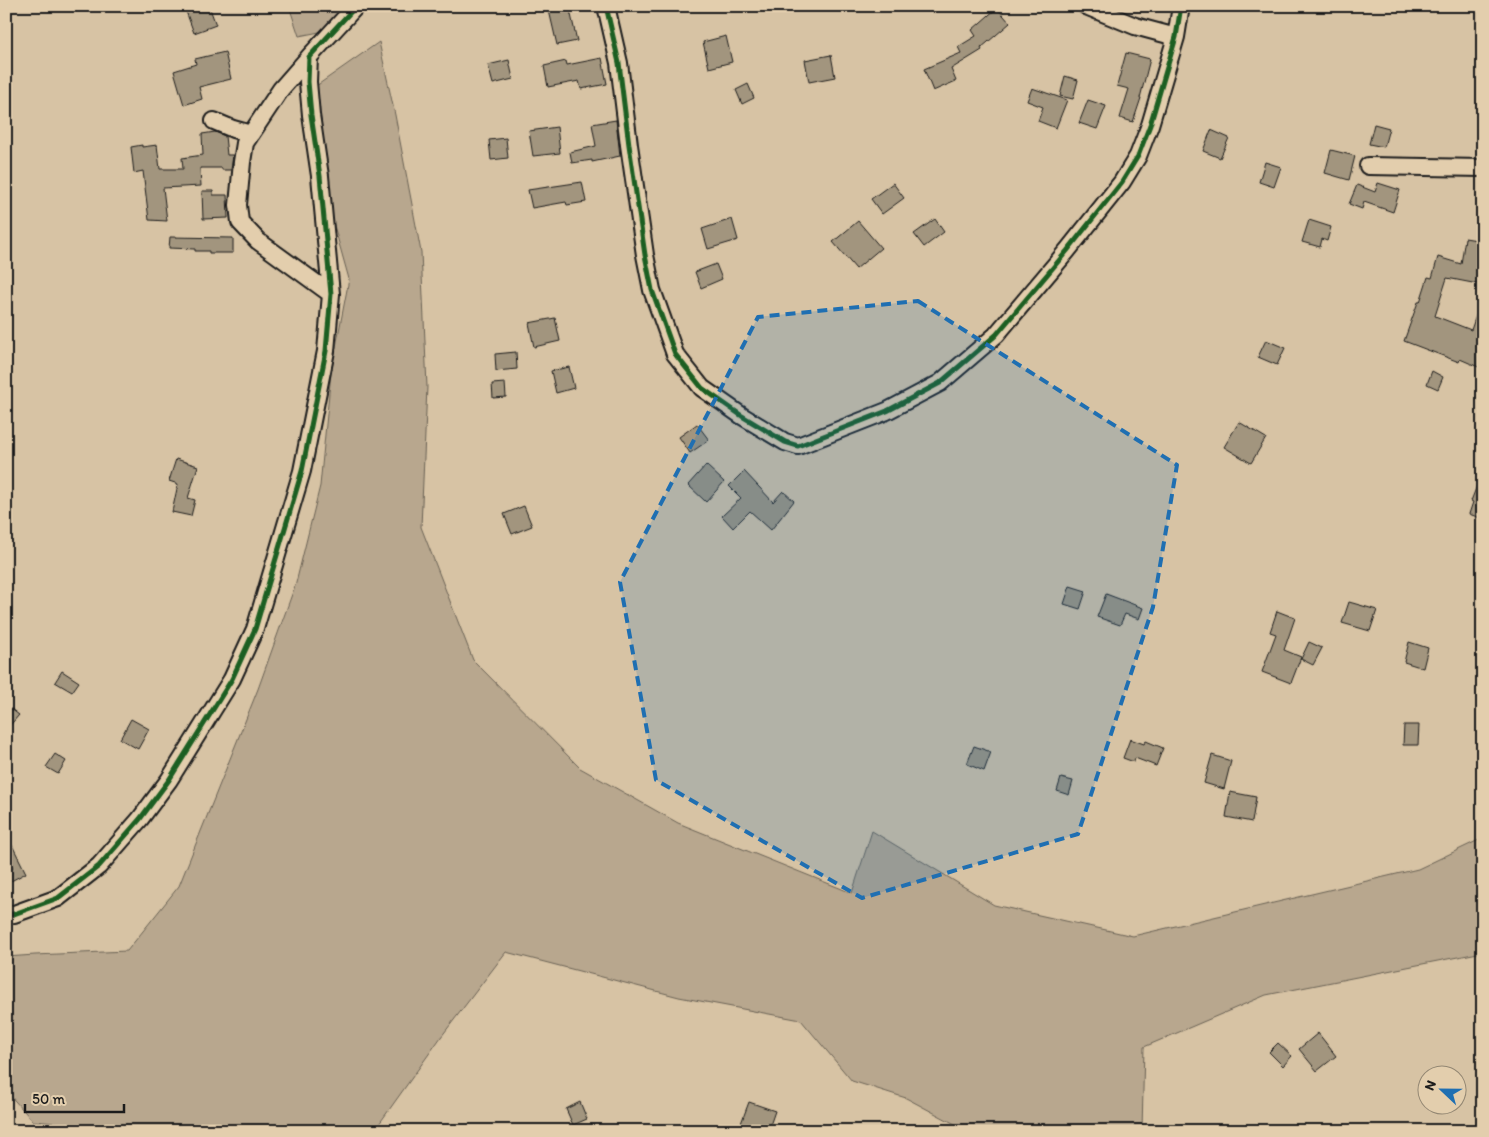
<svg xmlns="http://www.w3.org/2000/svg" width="1489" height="1137" font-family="Itim,sans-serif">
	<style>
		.green { fill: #b8a78e; stroke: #6a6255 }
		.building { fill: #a2957e; stroke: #1c1c1c }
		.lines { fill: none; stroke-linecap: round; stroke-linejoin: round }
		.minor-casing { stroke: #1c1c1c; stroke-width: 20 }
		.minor { stroke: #e3cead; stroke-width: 16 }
		.cycleway-casing { stroke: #e3cead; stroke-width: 8 }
		.cycleway { stroke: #1b5e20; stroke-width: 5 }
		.marked { fill: #1f6fb2; fill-opacity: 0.2; stroke: #1f6fb2; stroke-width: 4; stroke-dasharray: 10 6; stroke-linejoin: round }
	</style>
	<rect width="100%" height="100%" fill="#d7c3a4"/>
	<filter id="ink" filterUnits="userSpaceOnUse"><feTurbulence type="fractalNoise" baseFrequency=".02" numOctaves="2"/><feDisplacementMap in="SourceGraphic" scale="10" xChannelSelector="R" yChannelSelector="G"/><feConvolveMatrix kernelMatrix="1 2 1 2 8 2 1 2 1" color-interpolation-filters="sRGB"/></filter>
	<g filter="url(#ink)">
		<path class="green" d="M289 6H360L335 29 299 36Z
			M379 42 395 115 421 252 427 387 421 527 473 660 580 768 678 823 852 893 872 831 994 905 1133 936 1418 869 1483 838V952L1266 995 1144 1047 1142 1131H968L906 1098 852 1081 801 1020 679 997 506 952 441 1037 374 1131H114L111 1128 33 1121 6 1091V957L35 955 127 951 179 886 258 689 296 583 320 486 331 373 349 279 328 204 309 91Z"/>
		<path class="building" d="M184 6H209L216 25 194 33Z
			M548 6H569L577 41 557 45Z
			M997 8 1010 23 981 48 982 50 951 69 956 81 933 91 924 69 961 53 958 47 976 36 972 30Z
			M726 36 732 62 709 68 703 42Z
			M225 52 231 79 199 87 202 99 184 105 174 71 196 64 195 59Z
			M1126 53 1150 59 1140 98H1141L1133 122 1120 118 1129 89 1117 86Z
			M831 55 835 77 809 82 805 60Z
			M602 58 607 84 581 89 579 81 548 87 544 66 566 61 567 65Z
			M509 60 513 79 493 84 488 65Z
			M1065 76 1078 80 1073 99 1060 96Z
			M748 84 754 98 742 104 736 90Z
			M1032 88 1067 100 1056 128 1038 121 1043 107 1027 101Z
			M1088 100 1106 106 1097 129 1079 123Z
			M616 120 620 156 592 162V160L572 163 570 152 596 146 592 124Z
			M1374 124 1389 128 1384 147 1369 144Z
			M557 127 560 153 533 156 529 131Z
			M1211 130 1229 138 1220 158 1203 151Z
			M215 132 225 136 227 155H233L231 170H222V168H200L201 186 163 188 167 221 149 220 143 171 134 173 131 147 142 145V147L157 145 160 169H183L182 158 203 155 202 134Z
			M506 138 508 158 491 160 489 140Z
			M1331 150 1355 156 1349 180 1325 173Z
			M1265 162 1281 167 1274 187 1259 182Z
			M582 182 586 202 567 205 566 202 532 208 528 190Z
			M893 183 904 198 882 214 871 199Z
			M1378 183 1400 190 1393 212 1364 202 1362 209 1349 204 1357 185 1375 192Z
			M202 191H213V195H227L228 218 203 219Z
			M732 219 738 240 708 249 702 229Z
			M935 219 944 232 924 247 914 234Z
			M1309 220 1331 227 1327 241 1322 239 1320 247 1302 242Z
			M858 221 881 248 856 269 833 242Z
			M170 237 233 238V253H209V251H195V249L169 248Z
			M1465 238 1483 241V285L1447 278 1435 316 1471 330 1481 301 1483 302V369L1460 359 1459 362 1404 341 1418 302H1420L1428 277 1432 278 1438 257 1461 264Z
			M716 264 722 279 701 288 695 272Z
			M555 318 560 341 534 347 529 323Z
			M1266 340 1285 348 1277 365 1258 357Z
			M516 352 517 369 496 371 495 354Z
			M569 367 574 388 556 393 551 371Z
			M1432 371 1443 377 1438 389 1427 384Z
			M505 383 506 397 493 398 492 384Z
			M1239 422 1266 438 1251 463 1224 447Z
			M697 424 709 440 690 453 679 437Z
			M176 459 198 466 188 498 195 500 191 516 172 512 178 484 169 481Z
			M706 465 724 482 706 502 688 485Z
			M744 471 773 502 783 491 794 501 771 530 750 511 733 528 722 516 741 498 729 486Z
			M1482 473H1483V519L1469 514 1473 502 1471 501Z
			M524 506 532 526 512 534 504 514Z
			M1070 586 1086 591 1080 609 1064 604Z
			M1106 594 1143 608 1139 619 1125 614 1120 625 1097 617Z
			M1349 602 1377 610 1370 631 1342 623Z
			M1277 611 1295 618 1284 650 1301 657 1291 683 1262 672 1276 634 1270 632Z
			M1309 642 1322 648 1313 665 1301 659Z
			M1409 642 1428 648 1423 668 1404 662Z
			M62 671 79 682 72 692 55 682Z
			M6 705 19 715 6 730Z
			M131 719 149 729 138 749 120 739Z
			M1404 725H1419L1418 745H1403Z
			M1130 739 1144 744 1146 741 1163 748 1156 766 1135 758 1134 762 1123 758Z
			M974 746 991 752 984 771 967 764Z
			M55 754 66 761 58 774 46 767Z
			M1212 755 1231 761 1224 789 1204 783Z
			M1061 778 1073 781 1069 795 1057 791Z
			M1230 792 1256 797 1252 822 1226 817Z
			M6 833 26 873 11 881 6 872 13 868 6 856Z
			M1318 1033 1336 1056 1317 1071 1299 1049Z
			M1278 1043 1292 1056 1283 1066 1269 1052Z
			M580 1102 587 1119 573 1125 566 1109Z
			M749 1102 775 1111 768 1131H755L740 1126Z"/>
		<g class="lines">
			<defs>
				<path id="minor" d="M606 6 619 63 629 145 645 255 652 290 675 354 702 388 742 416 785 442 798 446 887 411 940 383 996 335 1067 251 1122 182 1138 156 1150 125 1176 37 1181 6
					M1086 6 1135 26 1176 37
					M309 57 281 89 245 143 242 162 238 205 240 222 258 241 331 294
					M214 121 233 129 251 134
					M1368 166 1483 168
					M6 915 14 914 58 898 99 866 140 819 169 780 232 679 255 629 302 471 326 351 331 294 320 176 311 115 308 82 309 57 356 6"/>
			</defs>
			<use href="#minor" class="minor-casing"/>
			<use href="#minor" class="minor"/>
			<defs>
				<path id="cycleway" d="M606 6 619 63 629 145 645 255 652 290 675 354 702 388 742 416 785 442 798 446 887 411 940 383 996 335 1067 251 1122 182 1138 156 1150 125 1176 37 1181 6
					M6 915 14 914 58 898 99 866 140 819 169 780 232 679 255 629 302 471 326 351 331 294 320 176 311 115 308 82 309 57 356 6"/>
			</defs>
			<use href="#cycleway" class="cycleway-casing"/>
			<use href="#cycleway" class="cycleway"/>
		</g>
	</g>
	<path class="marked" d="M918 301 1177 465 1153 607 1078 834 862 898 656 780 620 582 758 317Z"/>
	<rect width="1489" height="1137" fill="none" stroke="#e3cead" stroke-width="25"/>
	<rect x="12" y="12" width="1464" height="1112" fill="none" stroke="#1c1c1c" stroke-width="2" filter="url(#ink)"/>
	<g transform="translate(1442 1090) rotate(292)"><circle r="24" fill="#e3cead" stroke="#938773"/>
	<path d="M0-4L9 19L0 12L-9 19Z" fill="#1f6fb2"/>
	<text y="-8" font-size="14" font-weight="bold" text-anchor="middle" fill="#1c1c1c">N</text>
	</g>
	<path d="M25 1104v8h99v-8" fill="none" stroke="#1c1c1c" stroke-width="2.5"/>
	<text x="32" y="1104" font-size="15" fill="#1c1c1c" stroke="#e3cead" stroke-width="4" paint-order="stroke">50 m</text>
</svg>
